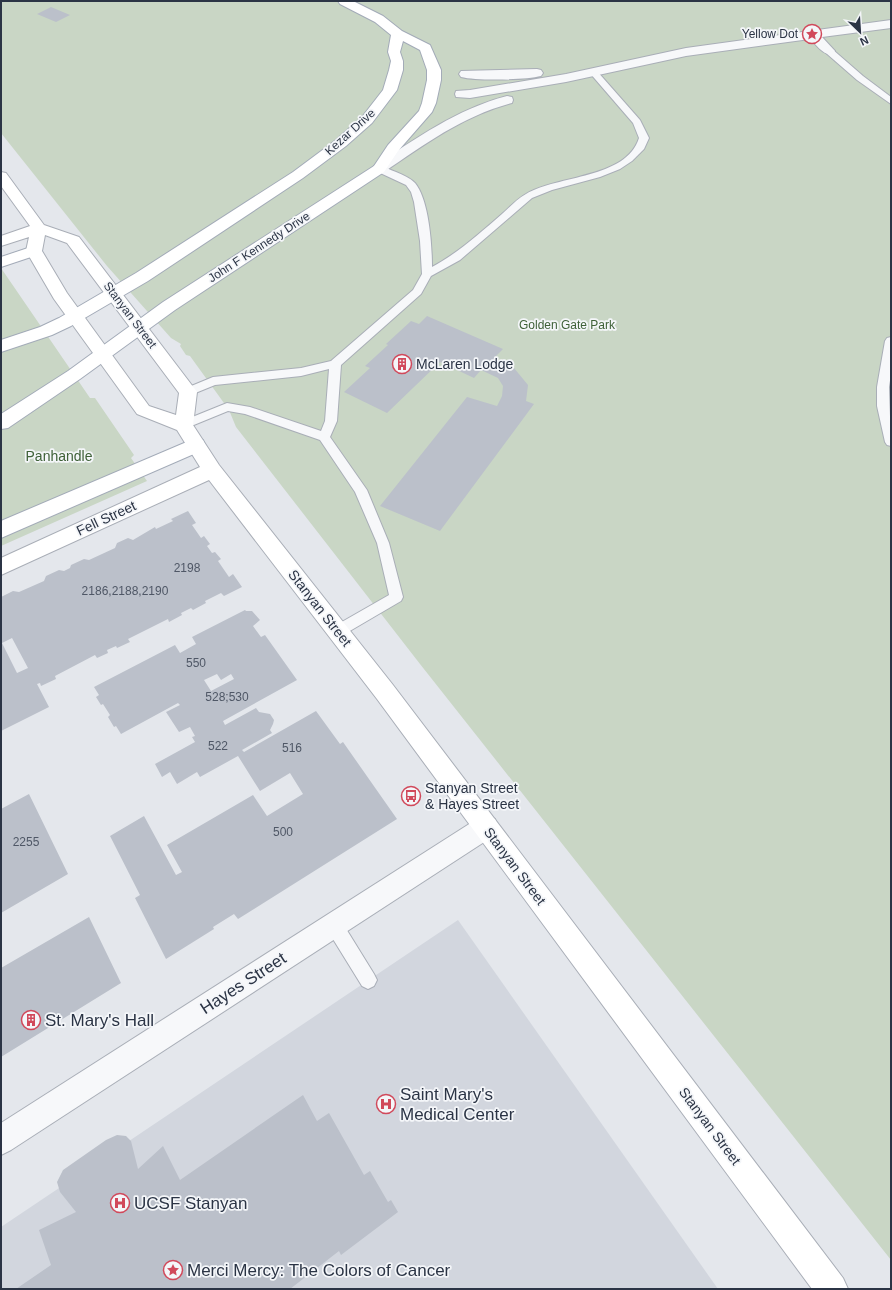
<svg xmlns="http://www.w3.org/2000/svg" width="892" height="1290" font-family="Arial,sans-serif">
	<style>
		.built { fill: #d2d6de }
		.green { fill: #c9d6c5 }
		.building { fill: #bbc0ca; fill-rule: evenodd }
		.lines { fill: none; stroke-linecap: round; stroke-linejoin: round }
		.service-casing { stroke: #a9aeb7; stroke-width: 2 }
		.pedestrian-casing { stroke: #a9aeb7; stroke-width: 2 }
		.minor-casing { stroke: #a9aeb7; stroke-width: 2 }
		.secondary-casing { stroke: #a9aeb7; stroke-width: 2 }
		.primary-casing { stroke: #a3abb8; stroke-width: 2 }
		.service { fill: #f7f8fa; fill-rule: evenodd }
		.pedestrian { fill: #f7f8fa; fill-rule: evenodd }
		.minor { fill: #f7f8fa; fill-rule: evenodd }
		.secondary { fill: #fff; fill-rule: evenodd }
		.primary { fill: #fff; fill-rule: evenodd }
		.labels { text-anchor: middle; stroke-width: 3.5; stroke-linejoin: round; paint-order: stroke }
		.far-poi-label { font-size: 12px; fill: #2b3445; stroke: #f4f6f9; text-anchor: end }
		.far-street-label { font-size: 12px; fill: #2b3445; stroke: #f4f6f9 }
		.far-park-label { font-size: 12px; fill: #3f6138; stroke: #f4f6f9 }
		.number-label { font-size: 12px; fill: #4f5766 }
		.poi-label { font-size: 14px; fill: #2b3445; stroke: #f4f6f9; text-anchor: start }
		.park-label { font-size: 14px; fill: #3f6138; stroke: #f4f6f9 }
		.street-label { font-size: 14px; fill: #2b3445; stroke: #f4f6f9 }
		.near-street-label { font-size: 17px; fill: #2b3445; stroke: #f4f6f9 }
		.near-poi-label { font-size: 17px; fill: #2b3445; stroke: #f4f6f9; text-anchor: start }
	</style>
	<rect width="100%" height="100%" fill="#e4e7ec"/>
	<path class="built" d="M458 920 718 1289H1V1227Z"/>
	<path class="green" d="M1 1H891V1260L420 664 236 427 229 410 190 356 186 355 180 346 181 344 171 338 107 266 1 133Z
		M1 268 90 398H95L134 455 131 458 147 481 1 546Z"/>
	<path class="building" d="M51 7 70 15 56 22 37 14Z
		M427 316 503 349 494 358 514 368 528 385 526 401 534 404 440 531 380 506 467 397 497 406 502 396 503 386 498 378 481 370 474 378 440 362 387 413 344 392 370 368 365 366 388 345 386 344 411 321 419 324Z
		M188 511 196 523 192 525 201 538 204 536 210 544 207 546 212 553 215 552 221 559 218 561 229 577 233 574 242 587 224 596 221 593 205 601 206 603 193 610 191 608 181 613 182 615 169 622 168 619 128 639 130 642 117 648 116 646 107 650 108 653 97 658 95 655 55 676 56 679 41 686 40 683 37 684 49 707 1 731V597L13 591 19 592 44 581 46 576 59 570 64 571 70 568 71 565 84 559 89 560 115 548 117 543 128 538 133 540 155 527 156 529 173 521 171 519ZM12 638 28 668 17 673 2 643Z
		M245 610 246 611H252L260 620 253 626 261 637 265 635 297 680 223 721 225 725 256 708 259 712 270 714 274 720 273 724 270 730 272 733 242 750 244 752 316 711 340 744 343 742 397 819 238 919 234 914 213 927 214 929 166 959 135 898 140 895 110 836 144 816 176 875 182 872 167 845 253 795 267 816 303 794 290 773 260 791 238 756 200 777 197 772 177 784 170 772 162 777 155 764 195 742 192 737 195 736 190 727 179 732 166 712 180 705 178 703 121 734 116 726 114 727 108 717 110 715 103 704 101 705 96 697 99 695 94 687 175 645 180 653 196 644 192 637ZM217 674 221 680 231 674 234 679 211 691 204 680Z
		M29 794 68 874 1 913V809Z
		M89 917 121 983 1 1057V968Z
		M303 1095 317 1121 329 1113 364 1175 370 1171 388 1202 391 1200 398 1212 341 1255 339 1251 290 1289H16L51 1265 39 1230 76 1212 60 1192 57 1182 63 1170 106 1140 117 1135 126 1136 131 1141 138 1169 163 1146 180 1180Z"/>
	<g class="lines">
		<defs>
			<path id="service" d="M826 49H832L863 76 891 97V104L857 80 826 53Z
				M593 69 596 70 640 120 649 138 644 149 632 161 620 169 600 177 552 190 532 198 460 260 431 276 421 294 341 365 337 421 330 437 367 490 389 543 403 597 401 601 343 635 338 637 333 635 331 631 333 627 389 595 377 543 355 492 320 440 245 414 228 411 184 429 180 428 178 425 180 422 227 403 250 407 321 431 325 421 329 369 301 376 215 385 188 396 184 395 182 392 184 389 213 377 301 368 331 361 413 290 422 274 420 241 414 202 411 192 406 185 376 171 374 169 376 167C382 165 390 170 396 172 403 175 410 178 415 183 429 200 432 245 432 267 458 253 480 233 502 214 510 207 517 199 526 194 558 175 626 179 639 138L633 123 589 72Z
				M891 337V374L889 387 891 446 887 445 885 442 877 406V387L885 341 887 338Z
				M334 917 340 919 374 974 377 980 374 986 368 989 362 986 328 931 326 925 328 919Z"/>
			<path id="pedestrian" d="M891 20V28L822 37 835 51 833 54C823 56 817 45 810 39L686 56 566 82 470 98 456 97 455 94 456 91 470 90 566 74 686 48Z
				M537 69 541 70 543 73 541 76C525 80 477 81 461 77L459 74 461 71Z
				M507 96 512 97 513 100 512 103C463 116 425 144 384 172L379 173 374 172 372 169 374 166C417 138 457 109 507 96Z"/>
			<path id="minor" d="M486 815 495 819 498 827 495 835 11 1150 1 1155V1123L477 819Z"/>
			<path id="secondary" d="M1 172 6 173 44 225 79 237 194 388 197 392 193 425 219 465 393 685 843 1278 848 1289H812L377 699 209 480 1 575V558L200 467 177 430 137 414 54 299 26 251 29 237 1 246V236L30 226 1 186ZM45 235 67 243 179 393 176 415 149 406 67 293 42 251Z"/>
			<path id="primary" d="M338 1H353L383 16 402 31 430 45 441 70V80L436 103 432 112 398 151 384 172 175 310 80 379 8 428 1 429V414L68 371 163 302 374 166 388 145 419 111 422 103 427 80V70L420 50 403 41 400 52 403 61V70L397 90 372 123 346 146 303 178 148 281 71 326 52 335 1 352V340L40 327 59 318 136 273 293 172 336 140 362 117 383 90 389 70 391 61 388 52 391 35 375 22 340 4Z
				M34 246 40 248 42 251 40 254 1 267V257Z
				M196 438 203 440 205 445 203 450 1 538V521Z"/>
		</defs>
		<use href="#service" class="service-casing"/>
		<use href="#pedestrian" class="pedestrian-casing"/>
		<use href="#minor" class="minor-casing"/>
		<use href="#secondary" class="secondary-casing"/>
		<use href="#primary" class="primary-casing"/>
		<use href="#service" class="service"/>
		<use href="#pedestrian" class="pedestrian"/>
		<use href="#minor" class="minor"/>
		<use href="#secondary" class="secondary"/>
		<use href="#primary" class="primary"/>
	</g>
	<defs>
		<symbol id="sight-ring" viewBox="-11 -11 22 22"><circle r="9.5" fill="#f4f6f9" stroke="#d1495b" stroke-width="1.5"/><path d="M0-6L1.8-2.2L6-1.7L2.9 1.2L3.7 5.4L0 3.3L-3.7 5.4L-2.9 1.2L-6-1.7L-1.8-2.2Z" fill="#d1495b"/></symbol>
		<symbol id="building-ring" viewBox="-11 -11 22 22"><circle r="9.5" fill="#f4f6f9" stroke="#d1495b" stroke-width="1.5"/><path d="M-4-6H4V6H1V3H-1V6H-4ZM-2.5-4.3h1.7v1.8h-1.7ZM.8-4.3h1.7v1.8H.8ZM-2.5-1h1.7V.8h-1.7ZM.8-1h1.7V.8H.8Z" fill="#d1495b"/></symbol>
		<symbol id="bus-ring" viewBox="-11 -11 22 22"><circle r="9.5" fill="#f4f6f9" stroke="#d1495b" stroke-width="1.5"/><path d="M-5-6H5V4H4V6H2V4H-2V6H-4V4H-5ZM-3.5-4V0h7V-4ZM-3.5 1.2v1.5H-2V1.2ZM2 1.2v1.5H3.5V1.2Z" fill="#d1495b"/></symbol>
		<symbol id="hospital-ring" viewBox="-11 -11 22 22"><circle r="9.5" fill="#f4f6f9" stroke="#d1495b" stroke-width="1.5"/><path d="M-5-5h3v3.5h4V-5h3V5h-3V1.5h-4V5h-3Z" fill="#d1495b"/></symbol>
	</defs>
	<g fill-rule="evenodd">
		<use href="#sight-ring" x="801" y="23" width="22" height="22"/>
		<use href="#building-ring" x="391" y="353" width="22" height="22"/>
		<use href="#bus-ring" x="400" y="785" width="22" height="22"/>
		<use href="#building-ring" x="20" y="1009" width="22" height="22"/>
		<use href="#hospital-ring" x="375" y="1093" width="22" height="22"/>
		<use href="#hospital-ring" x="109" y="1192" width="22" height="22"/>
		<use href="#sight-ring" x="162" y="1259" width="22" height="22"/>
	</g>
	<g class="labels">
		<g class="far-poi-label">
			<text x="798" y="38">Yellow Dot</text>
		</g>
		<g class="far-street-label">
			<text transform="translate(350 132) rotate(-42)" y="4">Kezar Drive</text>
			<text transform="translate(259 247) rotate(-33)" y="4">John F Kennedy Drive</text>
			<text transform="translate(130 315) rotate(53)" y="4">Stanyan Street</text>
		</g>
		<g class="far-park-label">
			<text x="567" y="329">Golden Gate Park</text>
		</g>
		<g class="number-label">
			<text x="187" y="572">2198</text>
			<text x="125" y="595">2186,2188,2190</text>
			<text x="196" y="667">550</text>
			<text x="227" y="701">528;530</text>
			<text x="218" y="750">522</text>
			<text x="292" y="752">516</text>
			<text x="283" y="836">500</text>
			<text x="26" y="846">2255</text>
		</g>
		<g class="poi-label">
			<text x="416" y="369">McLaren Lodge</text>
			<text x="425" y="793">Stanyan Street<tspan x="425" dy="16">&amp; Hayes Street</tspan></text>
		</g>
		<g class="park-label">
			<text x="59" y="461">Panhandle</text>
		</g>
		<g class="street-label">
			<text transform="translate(106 518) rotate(-25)" y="5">Fell Street</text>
			<text transform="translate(320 608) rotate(52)" y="5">Stanyan Street</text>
			<text transform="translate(515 866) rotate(53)" y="5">Stanyan Street</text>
			<text transform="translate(710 1126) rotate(53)" y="5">Stanyan Street</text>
		</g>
		<g class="near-street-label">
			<text transform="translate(243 983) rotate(-33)" y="6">Hayes Street</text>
		</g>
		<g class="near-poi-label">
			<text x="45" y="1026">St. Mary's Hall</text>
			<text x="400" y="1100">Saint Mary's<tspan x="400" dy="20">Medical Center</tspan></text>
			<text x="134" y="1209">UCSF Stanyan</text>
			<text x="187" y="1276">Merci Mercy: The Colors of Cancer</text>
		</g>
	</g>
	<rect width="892" height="1290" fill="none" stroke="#2b3445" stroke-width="4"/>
	<g transform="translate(860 32) rotate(155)" stroke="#f4f6f9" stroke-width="3" paint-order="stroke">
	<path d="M0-3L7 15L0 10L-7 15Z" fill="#2b3445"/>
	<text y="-6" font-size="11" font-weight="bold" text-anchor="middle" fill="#2b3445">N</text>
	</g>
</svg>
